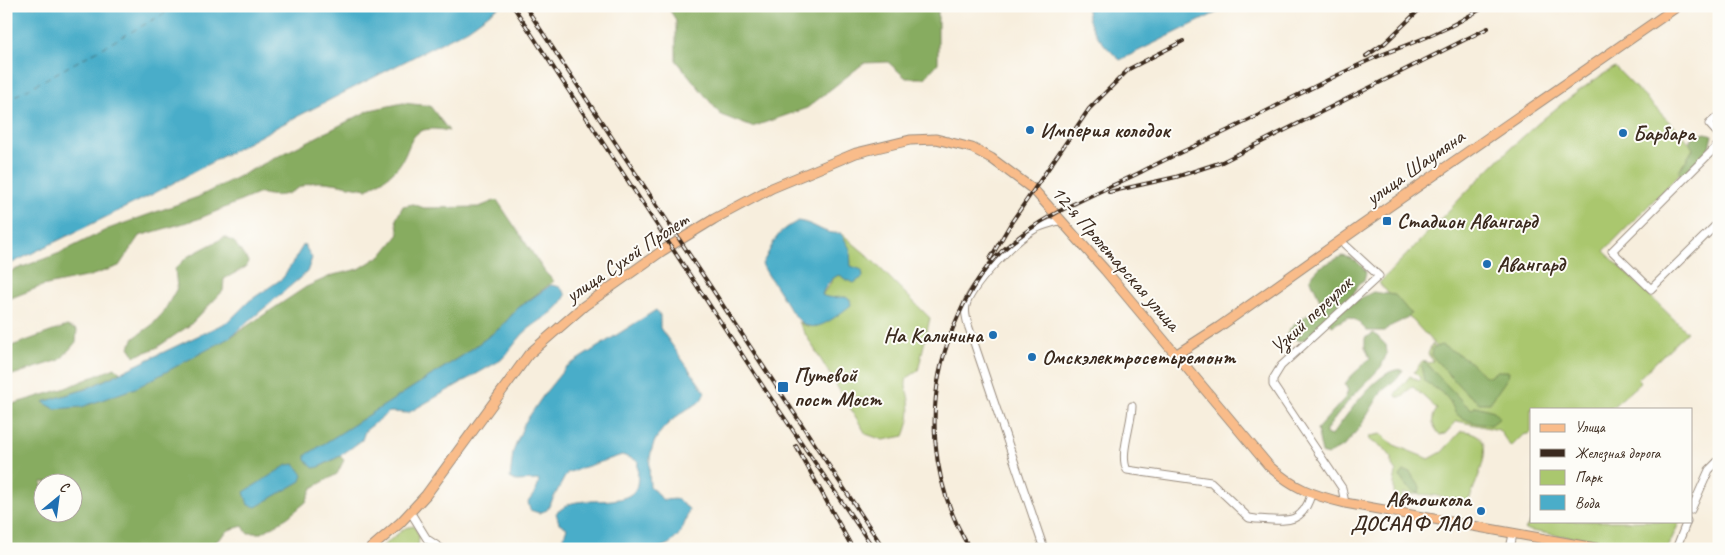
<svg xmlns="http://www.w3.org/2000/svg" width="1725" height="555" font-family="Caveat,sans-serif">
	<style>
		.green { fill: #aac76e; stroke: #727846 }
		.forest { fill: #87ac61; stroke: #616b40; fill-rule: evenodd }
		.water { fill: #4aadc9; stroke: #426c74 }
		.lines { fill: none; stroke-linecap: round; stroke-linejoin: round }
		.ferry { stroke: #415e62; stroke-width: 1; stroke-dasharray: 6 5; stroke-linecap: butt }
		.minor-casing { stroke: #998c7e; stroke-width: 9 }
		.major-casing { stroke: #998c7e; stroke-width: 11 }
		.minor { stroke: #fff; stroke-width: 7 }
		.major { stroke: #f9bc8a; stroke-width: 9 }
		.rail-casing { stroke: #3b2a1e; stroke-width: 4 }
		.rail { stroke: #fdfcf7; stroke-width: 2; stroke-dasharray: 5.5; stroke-linecap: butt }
		.poi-dot { fill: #1f6fb2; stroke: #fdfcf7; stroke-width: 2 }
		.labels { text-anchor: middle; stroke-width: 4; stroke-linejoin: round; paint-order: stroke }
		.poi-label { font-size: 21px; font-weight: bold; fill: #3b2a1e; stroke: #fdfcf7; text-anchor: start }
		.street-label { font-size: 21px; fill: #3b2a1e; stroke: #fdfcf7 }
	</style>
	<rect width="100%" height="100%" fill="#fdfcf7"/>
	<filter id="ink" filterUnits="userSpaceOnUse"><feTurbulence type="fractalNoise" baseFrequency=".02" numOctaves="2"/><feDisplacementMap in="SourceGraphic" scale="10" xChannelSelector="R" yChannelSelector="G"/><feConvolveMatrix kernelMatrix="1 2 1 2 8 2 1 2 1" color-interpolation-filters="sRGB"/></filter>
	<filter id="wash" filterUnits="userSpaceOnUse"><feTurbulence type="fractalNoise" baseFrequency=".0096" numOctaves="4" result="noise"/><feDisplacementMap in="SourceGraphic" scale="20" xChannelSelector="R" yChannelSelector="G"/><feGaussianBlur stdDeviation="1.12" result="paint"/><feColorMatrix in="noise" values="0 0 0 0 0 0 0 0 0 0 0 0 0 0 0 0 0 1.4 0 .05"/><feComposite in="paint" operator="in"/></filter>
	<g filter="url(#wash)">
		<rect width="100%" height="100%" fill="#f7eedd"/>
		<path class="green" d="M1615 67 1700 153 1604 251 1687 332 1638 379 1640 383 1610 409H1531V433L1523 435 1511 447 1499 430 1457 421 1445 434 1440 435C1432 425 1430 420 1437 409L1412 386 1403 397H1397L1395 394 1410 376 1419 381 1420 378 1414 372 1422 361 1429 363 1433 361 1428 354 1432 344 1464 377 1379 283C1454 208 1523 122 1615 67Z
			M841 233 867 255 930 318 918 371 907 378C904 388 908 391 909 401 911 414 909 424 904 436L883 440 866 434 798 322 809 327 846 297 830 299 822 295 836 275H841L846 280C853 259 852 252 841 233Z
			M1461 431C1503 432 1477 477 1470 498 1456 505 1444 496 1431 495 1421 494 1413 495 1403 493L1402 501 1394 500V483L1396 472 1392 466V458L1384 448 1369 440 1370 436 1381 434 1394 445 1429 459 1442 452Z
			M1531 521H1680L1667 549H1645L1637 545 1608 540 1593 541 1525 530Z
			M414 526 419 535 418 549H379L405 528Z"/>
		<path class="forest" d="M667 6H938V63L925 78H906L888 62 864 63 807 108 752 127 721 115 676 60V20Z
			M403 103 430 106 449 131C401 121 417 150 393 172 386 179 375 184 367 189 351 187 331 181 316 182 293 185 291 202 260 193L198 219 139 236 119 266 90 276 42 286 6 300V273L60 253 108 229 198 197 370 110Z
			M1706 133 1712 135 1709 148 1682 176 1679 171 1693 149 1690 144V139L1696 135Z
			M497 200 545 272 554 281 518 308 500 328 462 356 307 455 319 467 340 456 344 460 337 474 312 488 306 502 288 517 262 533H247L243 526 229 530 208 549H6V406L63 389 115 368 121 372 86 389 45 402 55 409 229 338 306 287 333 275 359 269 383 254 399 234 396 219 403 206 413 204 424 208 479 207ZM42 482H72V512H42Z
			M225 237 234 242 248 261 246 267 224 279 223 291 190 325 156 348 135 356 129 347 134 338 152 325 163 313 177 288 175 269 187 257Z
			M1342 256C1354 258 1359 262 1366 272L1364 280 1358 284 1353 295 1357 300 1373 292 1395 295 1411 314C1402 323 1392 323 1384 331H1367L1356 320 1348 317 1332 326 1327 319 1309 337 1301 341 1286 336C1293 319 1314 317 1320 300L1310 278 1320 267Z
			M67 326 77 330 76 342 60 360 6 377V348Z
			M1374 333 1386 345 1387 353 1381 367 1350 399 1326 430V434L1331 436C1344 420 1380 364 1403 370L1394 382 1382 391 1360 427 1344 446 1327 455 1322 453 1317 429 1345 398 1348 391 1345 384C1351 374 1362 368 1370 358L1365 347V338Z
			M1441 345C1451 350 1461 355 1470 362 1477 368 1480 374 1489 377L1497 371H1509L1508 377 1490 403H1479L1464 391 1431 355 1432 349Z
			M1425 362 1465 404 1472 409 1476 406 1494 411 1500 418 1491 425C1477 424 1467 422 1455 413 1450 395 1439 391 1424 381L1421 366Z
			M1404 471 1410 472 1420 487 1419 493C1409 491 1404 485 1400 476Z"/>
		<path class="water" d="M6 6H500L468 29 275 128 153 194 6 266Z
			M1087 6H1230L1120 60C1105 46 1086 28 1087 6Z
			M798 221C818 224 822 235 841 233L850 249 851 266 862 270 863 277 854 283 846 280 840 275C833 276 824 287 822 295 833 301 841 294 850 299L851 305C813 336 804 335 780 293 774 283 767 275 762 264 776 241 772 235 798 221Z
			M304 244 312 258 307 272 229 338 138 387 82 407 55 409 43 402 86 389 229 321 249 301 283 278Z
			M551 285 560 287 566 295C557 315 536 320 522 335 514 344 509 352 501 360L408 413 389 412 365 431 362 440 340 456 319 467 313 468 306 460V455L462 356 500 328 518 308Z
			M656 310 660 315V328L705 392C700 405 697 403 686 410 653 432 647 448 650 486L663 500 677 499 689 509C678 555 656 550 615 546 610 546 605 549 600 549 589 549 579 549 568 549L565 547 563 538 567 528 559 523 556 513C560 510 565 506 569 504 587 497 627 507 636 488 639 481 637 468 638 461L622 455 567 473 547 510 539 513 530 510 528 502 536 491 539 480 516 481 510 478 513 452 524 424 545 393 566 367Z
			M295 464 303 475 301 481 256 507 248 505 244 492 287 465Z"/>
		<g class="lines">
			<path class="ferry" d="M6 101 178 6"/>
		</g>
	</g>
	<g filter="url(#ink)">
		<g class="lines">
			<defs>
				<path id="minor" d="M1719 115 1709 124 1719 135
					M1719 144 1612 251 1651 289 1719 222
					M1341 241 1379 276 1281 366 1273 379V385L1342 488 1345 503
					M1132 406C1132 424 1119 455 1127 470L1211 482 1249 518 1256 519C1284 520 1301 527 1311 495
					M1691 510 1709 470 1719 460
					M411 513 427 539 442 549
					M1044 549 968 325C966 317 964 310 967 302 976 281 1015 240 1035 229 1043 225 1053 223 1061 220
					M1510 549 1513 534
					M1676 549 1687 521"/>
				<path id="major" d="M1177 354 1219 327 1361 226 1678 6
					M370 549 400 523 426 495 529 354 584 306 662 251 714 219 772 188 856 153 910 140 936 139 972 148 991 158 1034 190 1105 270 1269 466C1295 489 1312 495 1345 503L1601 549"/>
			</defs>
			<use href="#minor" class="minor-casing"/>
			<use href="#major" class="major-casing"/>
			<use href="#minor" class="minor"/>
			<use href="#major" class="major"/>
			<defs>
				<path id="rail" d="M513 6 766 391 874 549
					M525 6 884 549
					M1366 56 1385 43 1423 6
					M1109 192 1176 177 1222 162 1488 28
					M990 259 1011 223 1089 109 1129 69 1183 41
					M796 446 853 549
					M970 549C929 481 924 401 953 328 965 299 979 273 1002 251 1042 214 1092 196 1141 172 1173 155 1207 141 1239 125 1283 103 1327 79 1372 59 1394 49 1418 42 1440 31 1456 24 1471 15 1486 6"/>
			</defs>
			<use href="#rail" class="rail-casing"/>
			<use href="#rail" class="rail"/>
		</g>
	</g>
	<g class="poi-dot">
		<circle cx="1030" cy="130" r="5"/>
		<circle cx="1623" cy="133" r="5"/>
		<rect x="1382" y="216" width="10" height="10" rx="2.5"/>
		<circle cx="1487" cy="264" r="5"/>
		<circle cx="993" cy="335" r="5"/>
		<circle cx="1032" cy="357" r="5"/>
		<rect x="777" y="381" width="12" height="12" rx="2.5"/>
		<circle cx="1481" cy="511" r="5"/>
	</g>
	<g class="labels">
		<g class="poi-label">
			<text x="1040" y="137">Империя колодок</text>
			<text x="1633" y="140">Барбара</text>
			<text x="1397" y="228">Стадион Авангард</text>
			<text x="1497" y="271">Авангард</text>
			<text x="983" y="342" text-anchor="end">На Калинина</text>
			<text x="1042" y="364">Омскэлектросетьремонт</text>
			<text x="794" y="382">Путевой<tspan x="794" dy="24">пост Мост</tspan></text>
			<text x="1471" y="506" text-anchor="end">Автошкола<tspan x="1471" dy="24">ДОСААФ ЛАО</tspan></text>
		</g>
		<g class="street-label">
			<text transform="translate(1415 167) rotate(-35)" y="7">улица Шаумяна</text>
			<text transform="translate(627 257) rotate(-34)" y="7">улица Сухой Пролет</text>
			<text transform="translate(1116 258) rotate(49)" y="7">12-я Пролетарская улица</text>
			<text transform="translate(1311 315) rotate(-43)" y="7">Узкий переулок</text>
		</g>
	</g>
	<rect width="1725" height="555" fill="none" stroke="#fdfcf7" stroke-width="25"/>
	<rect x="1530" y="408" width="162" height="115" fill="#fdfcf7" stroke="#afa8a0"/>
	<rect x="1540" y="424" width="25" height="8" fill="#f9bc8a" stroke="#afa8a0"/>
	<text x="1575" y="432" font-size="15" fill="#3b2a1e">Улица</text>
	<rect x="1540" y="449" width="25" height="8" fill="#3b2a1e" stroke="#afa8a0"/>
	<text x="1575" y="458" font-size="15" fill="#3b2a1e">Железная дорога</text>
	<rect x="1540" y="470" width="25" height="15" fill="#aac76e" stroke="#afa8a0"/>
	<text x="1575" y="482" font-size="15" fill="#3b2a1e">Парк</text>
	<rect x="1540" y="495" width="25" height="15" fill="#4aadc9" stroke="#afa8a0"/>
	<text x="1575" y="508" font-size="15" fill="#3b2a1e">Вода</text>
	<g transform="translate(58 498) rotate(29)"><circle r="24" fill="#fdfcf7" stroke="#afa8a0"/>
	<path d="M0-4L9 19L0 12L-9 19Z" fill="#1f6fb2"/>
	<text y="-8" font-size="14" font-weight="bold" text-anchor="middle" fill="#3b2a1e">С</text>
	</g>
</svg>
